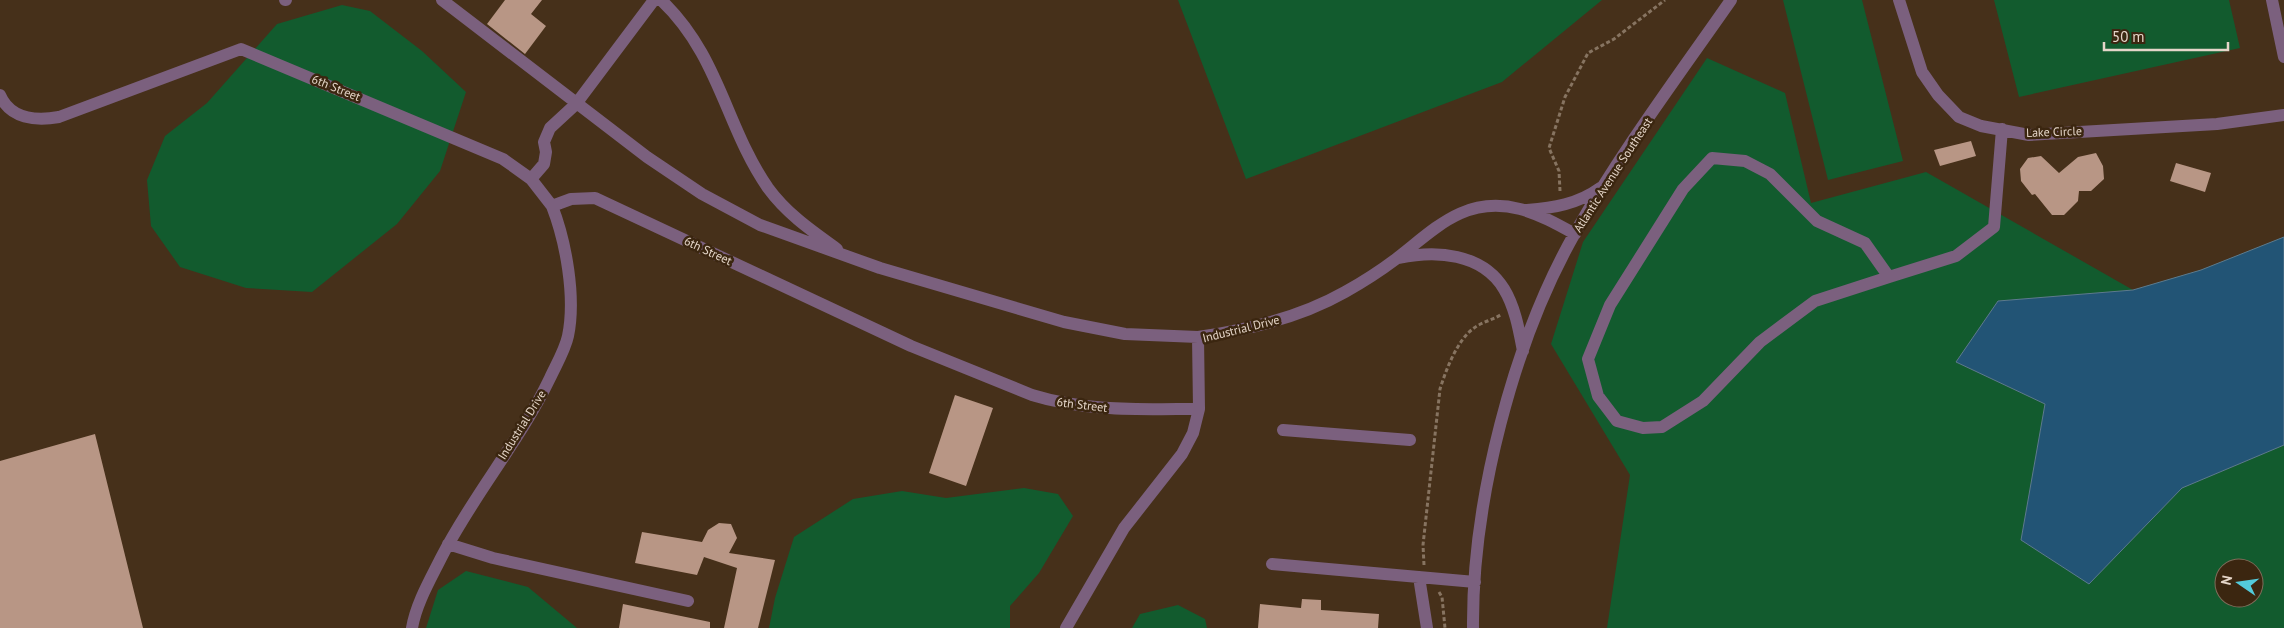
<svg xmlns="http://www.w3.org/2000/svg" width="2284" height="628" font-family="'PT Sans',sans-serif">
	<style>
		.green { fill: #125b2e; fill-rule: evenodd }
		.water { fill: #225475; stroke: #5c7b8e }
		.building { fill: #b89685 }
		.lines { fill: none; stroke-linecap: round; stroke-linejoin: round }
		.path { stroke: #877461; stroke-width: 3; stroke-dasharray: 4 2.5; stroke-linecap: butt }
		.minor { stroke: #7b607e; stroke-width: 12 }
		.labels { text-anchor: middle; stroke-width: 5; stroke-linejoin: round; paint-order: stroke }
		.street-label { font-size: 12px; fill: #e5d6c9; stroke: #3b2610 }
	</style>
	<rect width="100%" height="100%" fill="#46301a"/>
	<path class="green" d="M1178 0H1602L1502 82 1246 179Z
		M1783 0H1862L1903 161 1828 180Z
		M1994 0H2229L2240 48 2019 97Z
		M342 5 370 11 422 51 466 92 440 171 397 224 312 292 246 288 180 267 151 226 147 180 165 136 207 103 277 24Z
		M1707 58 1785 93 1811 203 1926 172 2133 290 1998 301 1956 362 2045 404 2021 540 2089 583 2182 488 2284 445V628H1607L1630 475 1551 344 1583 242ZM2224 568H2254V598H2224Z
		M1024 488 1058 494 1073 516 1039 573 1010 606V628H769L775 598 794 537 853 499 902 491 946 498Z
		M466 571 528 587 577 628H426L438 590Z
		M1178 605 1205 619 1207 628H1132L1140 614Z"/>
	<path class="water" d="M2284 237V445L2182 488 2089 584 2021 540 2045 404 1956 362 1998 301 2133 290 2201 270Z"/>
	<path class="building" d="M505 0H542L531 14 546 26 525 54 487 24Z
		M1971 141 1976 156 1940 166 1934 150Z
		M2096 153 2103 166 2104 179 2091 191H2079L2078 201 2064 215H2052L2035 194 2032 195 2021 181 2020 169 2028 158 2041 156 2059 173 2078 157Z
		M2176 163 2211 173 2205 192 2170 181Z
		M955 395 993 408 966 486 929 473Z
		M95 434 143 628H0V461Z
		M719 523 731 524 737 538 729 553 775 560 758 628H724L737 568 704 557 697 575 635 563 642 532 702 542 708 530Z
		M1302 599 1321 600V610L1379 614 1378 628H1258L1260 604 1301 608Z
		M623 604 710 622V628H619Z"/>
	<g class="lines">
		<path class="path" d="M1560 191 1559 171 1549 148 1565 97 1588 53 1614 39 1665 0
			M1424 565 1423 545 1440 389C1446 370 1457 340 1474 328 1482 322 1493 320 1502 314
			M1439 592 1442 597 1445 628"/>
		<path class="minor" d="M285 0H286
			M442 0 647 157 702 194 760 225 880 268 1064 322 1125 334 1198 337
			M661 0C720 56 725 126 768 188 787 214 812 231 837 249
			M1899 0 1922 72 1938 95 1959 117 1981 126 2029 135 2217 124 2284 115
			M2272 0 2284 57
			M0 95C10 119 36 121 59 117L241 49 503 159 531 179 552 206 571 199 595 198 911 346 1032 395C1087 412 1143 409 1199 409
			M531 179 544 164 546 152 544 142 550 128 576 104 654 0
			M1527 210C1553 208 1578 204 1600 188
			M1399 258C1436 250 1482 253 1504 289 1515 307 1519 330 1523 351
			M1889 277 1815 301 1760 342 1703 401 1662 427 1643 428 1617 421 1598 396 1588 359 1610 305 1683 189 1712 158 1745 161 1770 174 1817 221 1865 243 1889 277 1956 256 1994 227 2002 129
			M1283 430 1410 440
			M448 544 493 558 688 601
			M1272 564 1475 582
			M1419 577 1427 628
			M412 628C416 604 430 580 441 558 473 495 520 441 550 378 556 365 565 350 568 336 576 297 566 242 552 206
			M1066 628 1124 528 1182 454 1193 433 1199 409 1198 337C1248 330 1301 317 1345 292 1363 282 1380 271 1396 259 1435 229 1465 195 1520 209 1539 214 1557 224 1575 234
			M1473 628C1472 502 1513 342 1575 233 1621 152 1678 76 1731 0"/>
	</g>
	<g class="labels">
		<g class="street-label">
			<text transform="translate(336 88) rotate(22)" y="4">6th Street</text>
			<text transform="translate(2054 132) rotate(-2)" y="4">Lake Circle</text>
			<text transform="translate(1613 175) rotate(-57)" y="4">Atlantic Avenue Southeast</text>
			<text transform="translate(708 251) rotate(25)" y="4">6th Street</text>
			<text transform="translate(1241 329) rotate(-14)" y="4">Industrial Drive</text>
			<text transform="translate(1082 405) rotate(7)" y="4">6th Street</text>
			<text transform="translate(522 425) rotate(-58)" y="4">Industrial Drive</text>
		</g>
	</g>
	<g transform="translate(2239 583) rotate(283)"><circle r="24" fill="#3b2610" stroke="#7f6c5a"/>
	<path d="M0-4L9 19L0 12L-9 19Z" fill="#53cbdb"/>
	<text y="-8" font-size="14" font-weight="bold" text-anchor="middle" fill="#e5d6c9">N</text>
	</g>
	<path d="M2104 42v8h124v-8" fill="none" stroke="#e5d6c9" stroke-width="2.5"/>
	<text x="2112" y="42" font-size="15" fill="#e5d6c9" stroke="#3b2610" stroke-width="4" paint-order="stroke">50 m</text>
</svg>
